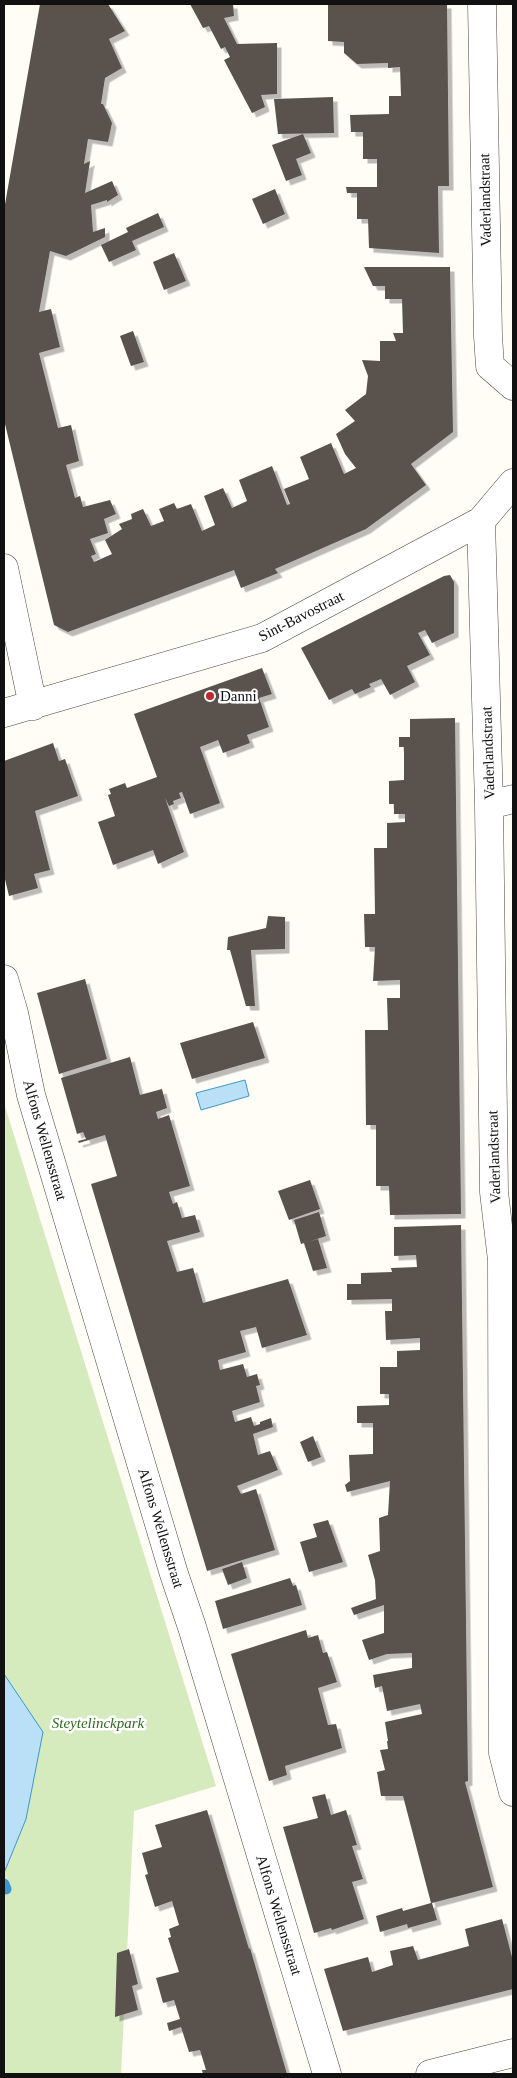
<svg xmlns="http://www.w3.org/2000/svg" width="517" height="2078" font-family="Georgia,serif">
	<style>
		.green { fill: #d5ebbd }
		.water { fill: #b9e0f7; stroke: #3f96cf }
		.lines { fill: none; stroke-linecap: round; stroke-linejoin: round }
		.stream { stroke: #3f96cf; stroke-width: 11 }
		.building { fill: #5a524d; filter: url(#shadow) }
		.minor-casing { stroke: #444; stroke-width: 29 }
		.minor { stroke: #fff; stroke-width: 28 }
		.poi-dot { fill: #c4262e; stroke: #fff; stroke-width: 2 }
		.labels { text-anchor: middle; stroke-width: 5; stroke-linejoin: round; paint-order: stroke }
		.street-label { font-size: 15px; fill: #111; stroke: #fff }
		.poi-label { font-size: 15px; fill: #111; stroke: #fff; text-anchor: start }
		.park-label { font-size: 15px; font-style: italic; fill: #2f6b1f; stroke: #fff }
	</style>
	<defs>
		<filter id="shadow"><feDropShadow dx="4.5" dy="4.5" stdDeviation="0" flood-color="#0004"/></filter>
	</defs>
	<rect width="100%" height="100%" fill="#fffdf5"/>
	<path class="green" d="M4 1103 216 1786 134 1811 121 2074H4Z"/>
	<path class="water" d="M245 1080 249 1096 201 1110 196 1093Z
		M4 1674 43 1732 26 1819 4 1873Z"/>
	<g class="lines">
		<path class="stream" d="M4 1884 6 1889"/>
	</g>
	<path class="building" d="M40 4H108L125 31 109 39 122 68 105 78 101 104H103L112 123 108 142 88 139 84 164 90 161 85 193 112 181 118 195 107 202V200L91 205 93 232 105 228V237L66 256 50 251 39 312 51 309 60 347 39 353 58 428 71 425 79 461 66 465 75 498 80 496 83 507 110 500 116 514 104 519 108 533 90 539 96 554 91 556 94 562 112 554 105 540 122 529 119 524 132 519 131 514 143 509 151 526 164 521 159 509 174 503 177 509 191 504 202 531 215 525 204 496 223 488 232 508 247 501 239 480 272 466 287 505 290 504 284 489 309 479 300 457 331 443 344 474 356 468 345 454 336 434 355 421 345 410 366 394 368 376 362 360 380 361V341H396L393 333H403L402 299H385V286H373L364 267H450L453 432 411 464 426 485 366 529 275 569 278 573 241 588 234 570 68 632 54 625 4 420V210Z
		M190 4H233L234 16 224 18 237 44 277 43V94L261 95 265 107 252 113 224 60 230 57 225 47 221 49 209 26 203 28Z
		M328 4H447L449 186H438L439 253 369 248 368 219H357V193H347L346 187H377V159H363V132H351L350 115 389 114V96H401L400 67 388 68V63L357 64 344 53V42L328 41Z
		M333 97 334 133 278 134 274 99Z
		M303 134 311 153 296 159 302 175 286 181 272 145Z
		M275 189 285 214 263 224 252 199Z
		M158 213 164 227 132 241 136 250 109 262 101 245 128 232 126 228Z
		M174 253 186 281 164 290 153 262Z
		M133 331 144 362 131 366 120 336Z
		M450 575 454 582V633L432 643 425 630 418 633 430 655 407 666 415 682 390 695 381 679 369 684 371 687 355 694 352 689 329 700 301 648 444 576Z
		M262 668 272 694 259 698 269 727 247 735 250 743 223 753 218 740 200 747 220 803 190 814 182 792 179 793 181 798 173 801 174 804 169 806 165 798 184 852 158 864 153 850 113 865 98 822 115 816 108 795 111 794 109 789 125 783 127 788 157 777 134 714Z
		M455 718 461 1214 390 1215 389 1186H376V1125H366L365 1030H388L387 998H400V980L373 981 375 947H365L364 914H375L374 848H387V823L405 822V814H394V804H389V781L404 780V747H399V737H410V719Z
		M53 743 59 761 65 759 78 796 35 811 50 870 34 874 38 888 9 896 4 875V761Z
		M268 916 285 917V949L251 950 255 1006H246L230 950H227L228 937 266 928Z
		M85 979 107 1059 59 1074 37 993Z
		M253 1022 265 1058 192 1079 180 1043Z
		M130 1057 140 1095 162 1089 167 1108 156 1112 158 1119 169 1115 190 1186 169 1192 173 1204 177 1202 182 1218 195 1215 200 1232 167 1241 177 1272 193 1268 203 1303 288 1279 307 1335 262 1348 256 1327 240 1331 246 1352 218 1360 220 1370 243 1364 247 1377 257 1374 260 1385 256 1386 260 1402 232 1411 235 1422 251 1417 254 1426 260 1424V1422L271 1418 273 1427 253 1434 258 1455 270 1451 278 1470 237 1486 241 1494 256 1489 275 1550 207 1571 91 1184 117 1176 105 1135 79 1143 78 1141 86 1139 83 1132 77 1134 61 1078Z
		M310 1180 320 1209 289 1220 278 1191Z
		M319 1212 326 1236 308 1242 318 1239 327 1268 313 1271 304 1243 301 1244 294 1220Z
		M461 1225 468 1781 465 1782 493 1887 432 1903 437 1920 408 1928 407 1924 380 1932 376 1916 402 1908 403 1911 431 1903 403 1796H381L377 1772 385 1770 380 1750 388 1749 387 1741H388L385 1722 422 1714 420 1704 387 1711 382 1686 375 1688 373 1675 412 1668V1653L387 1654 369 1660 362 1640 384 1633V1605L354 1615 351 1608 376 1599 375 1580 368 1555 380 1551 379 1518 388 1515 390 1481 347 1492 345 1485 350 1481 349 1455 373 1454V1423H357V1406L389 1405V1394H380V1367H397V1351L420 1350V1338L386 1340 385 1311H392V1299L347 1300V1284H361V1273L392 1272 391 1268 417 1267 416 1255 394 1256V1227Z
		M313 1436 321 1457 308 1462 300 1442Z
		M328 1520 343 1562 309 1572 300 1542 317 1537 313 1524Z
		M242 1562 247 1578 228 1585 222 1569Z
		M290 1578 293 1586 296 1585 302 1605 223 1629 215 1601Z
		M306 1630 308 1638 318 1635 323 1653 327 1652 337 1682 318 1688 328 1725 336 1724 342 1748 285 1766 287 1775 269 1781 231 1654Z
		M325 1794 331 1815 346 1810 357 1845 352 1846 363 1879 352 1882 364 1919 332 1930 331 1928 314 1933 283 1827 318 1818 312 1797Z
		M207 1810 249 1949 250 1948 287 2074H203L202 2070H206L200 2050 189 2052 181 2027 169 2031 167 2023 180 2019 174 2000 163 2003 156 1978 179 1972 168 1938 171 1937 169 1929 179 1925 172 1901 155 1907 145 1875 148 1874 142 1853 162 1847 155 1825Z
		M502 1919 513 1961V1989L343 2031 324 1969 368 1957 372 1972 393 1965 390 1951 413 1946 418 1960 469 1946 465 1929Z
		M129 1949 138 1984 132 1986 138 2010 115 2017 117 1953Z"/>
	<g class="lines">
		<defs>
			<path id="minor" d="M482 4 488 336 490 366 513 386
				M481 521 489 805 494 1192 502 1260 503 1753 513 1792
				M4 568 33 706
				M4 713 262 638 481 521 513 483
				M489 805 513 799
				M4 979 14 1013 31 1095 174 1574 192 1627 327 2074
				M430 2074 513 2053"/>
		</defs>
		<use href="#minor" class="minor-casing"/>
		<use href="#minor" class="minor"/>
	</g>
	<circle class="poi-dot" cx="210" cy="696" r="5"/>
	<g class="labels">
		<g class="street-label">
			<text transform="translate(485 200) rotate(-91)" y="5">Vaderlandstraat</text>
			<text transform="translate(301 616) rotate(-27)" y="5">Sint-Bavostraat</text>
			<text transform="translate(488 753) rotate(-92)" y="5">Vaderlandstraat</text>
			<text transform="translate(45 1140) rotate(74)" y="5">Alfons Wellensstraat</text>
			<text transform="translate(494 1157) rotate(-92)" y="5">Vaderlandstraat</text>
			<text transform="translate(161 1528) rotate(73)" y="5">Alfons Wellensstraat</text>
			<text transform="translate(279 1915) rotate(73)" y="5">Alfons Wellensstraat</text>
		</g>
		<g class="poi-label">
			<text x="220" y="701">Danni</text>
		</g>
		<g class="park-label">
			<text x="98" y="1728">Steytelinckpark</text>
		</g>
	</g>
	<rect width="517" height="2078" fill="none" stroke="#111111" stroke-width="10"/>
</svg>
